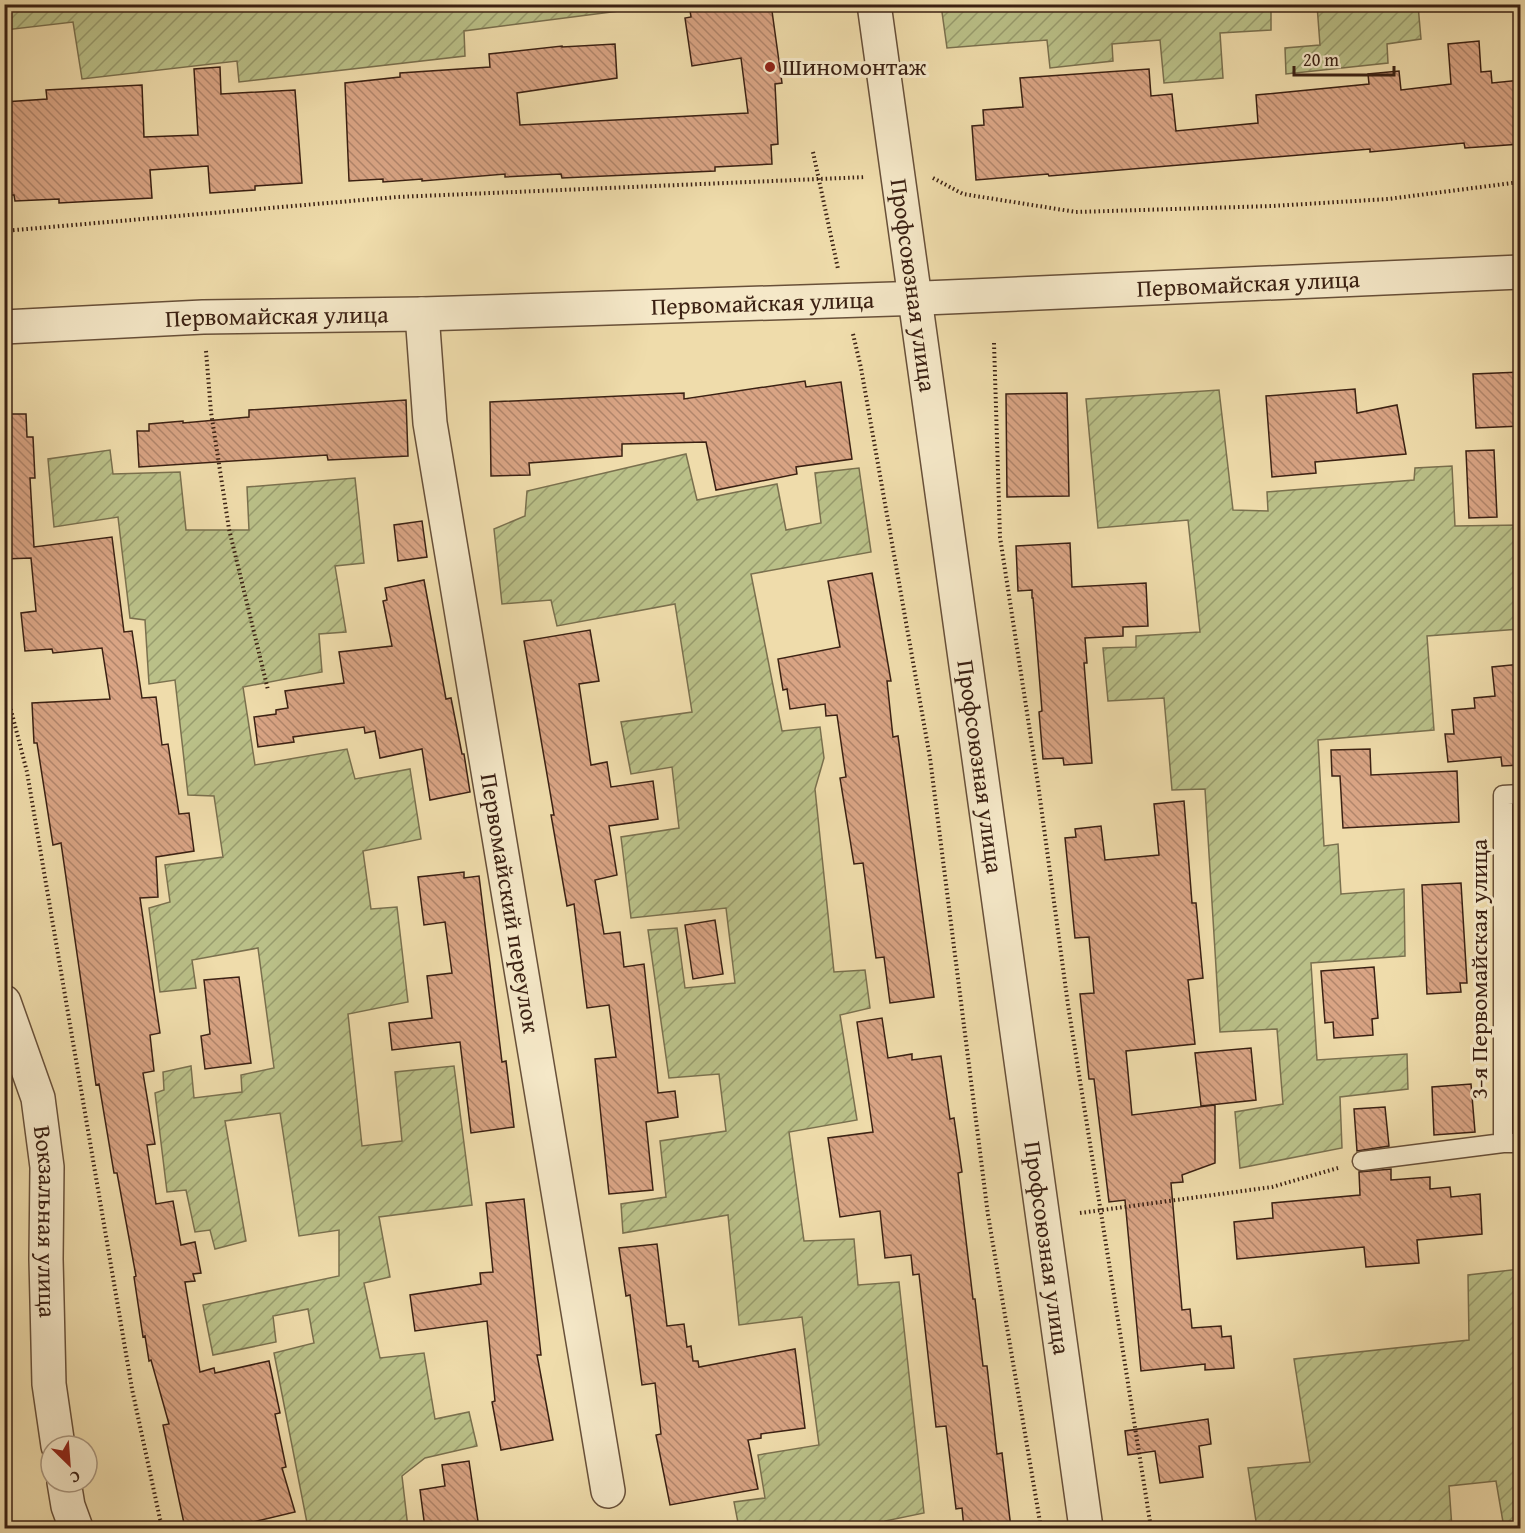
<svg xmlns="http://www.w3.org/2000/svg" width="1525" height="1533" font-family="'Gentium Book Plus',serif">
	<style>
		.garden { fill: url(#garden-furrows); stroke: #7a704e; stroke-width: 1.5 }
		.building { fill: url(#building-back-hatch); stroke: #3b2113; stroke-width: 1.5 }
		.lines { fill: none; stroke-linecap: round; stroke-linejoin: round }
		.service-casing { stroke: #685039; stroke-width: 21 }
		.minor-casing { stroke: #685039; stroke-width: 36 }
		.path { stroke: #3b2113; stroke-width: 4; stroke-dasharray: 1.5 3; stroke-linecap: butt }
		.service { stroke: #f5e8c8; stroke-width: 18 }
		.minor { stroke: #f5e8c8; stroke-width: 33 }
		.poi-dot { fill: #8f2418; stroke: #f5e8c8; stroke-width: 2 }
		.labels { text-anchor: middle; stroke-width: 6; stroke-linejoin: round; paint-order: stroke }
		.poi-label { font-size: 24px; fill: #3b2113; stroke: #f5e8c8; text-anchor: start }
		.street-label { font-size: 24px; fill: #3b2113; stroke: #f5e8c8 }
	</style>
	<defs>
		<pattern id="garden-furrows" width="10" height="10" patternUnits="userSpaceOnUse" patternTransform="scale(1.5)"><rect width="10" height="10" fill="#bac088"/><path d="M-1 1l2-2M0 10L10 0M9 11l2-2" fill="none" stroke="#989c6e"/></pattern>
		<pattern id="building-back-hatch" width="6" height="6" patternUnits="userSpaceOnUse" patternTransform="scale(1.5)"><rect width="6" height="6" fill="#d9a484"/><path d="M-1 5l2 2M0 0l6 6M5-1l2 2" fill="none" stroke="#b1856b"/></pattern>
	</defs>
	<rect width="100%" height="100%" fill="#efdcab"/>
	<filter id="stains"><feTurbulence type="fractalNoise" baseFrequency=".00333" numOctaves="4"/><feColorMatrix values="0 0 0 0 .2 0 0 0 0 .09 0 0 0 0 .02 0 0 0 .5 -.17"/></filter>
	<radialGradient id="worn" r=".72"><stop offset=".6" stop-color="#630" stop-opacity="0"/><stop offset="1" stop-color="#630" stop-opacity=".3"/></radialGradient>
	<path class="garden" d="M178 4 179 7 196 4 666 5 464 31 465 56 239 82 237 61 82 79 73 22 5 30V5Z
		M941 5H1271V30L1220 33 1223 78 1164 83 1160 40 1112 44 1113 61 1050 68 1047 40 947 48Z
		M1317 5H1418L1421 39 1387 44 1388 63 1286 74 1285 48 1320 45Z
		M1219 390 1233 510 1268 511 1267 492 1414 480 1415 468 1452 466 1455 526 1520 525V629L1427 636 1434 730 1318 740 1324 846 1338 844 1341 894 1404 889 1405 956 1311 963 1317 1060 1407 1054 1408 1089 1340 1097 1342 1148 1240 1168 1235 1112 1283 1104 1277 1029 1220 1032 1205 789 1172 790 1164 698 1108 701 1103 648 1136 647V636L1200 632 1188 520 1098 528 1086 399Z
		M110 450 113 474 180 472 186 530H249L247 487 355 478 364 563 335 566 346 632 319 634 322 672 243 687 255 765 347 749 355 779 410 769 421 839 363 851 371 909 397 907 408 1002 348 1014 362 1146 402 1141 395 1072 454 1066 472 1205 379 1217 390 1277 364 1283 380 1358 424 1353 435 1419 469 1412 477 1446 425 1458 402 1476 408 1528H308L274 1353 314 1343 308 1309 273 1316 276 1342 213 1355 203 1305 339 1276V1230L299 1236 280 1113 225 1121 246 1241 215 1249 210 1230 195 1232 186 1190 167 1192 155 1093 164 1090 163 1072 191 1066 194 1098 242 1092 241 1075 274 1068 258 948 192 960 196 988 160 992 149 908 170 902 165 865 223 857 214 796 188 795 175 680 149 684 145 620 130 618 118 517 54 527 48 459Z
		M686 454 697 500 777 484 786 530 821 523 815 473 859 468 871 552 751 574 782 731 820 727 824 758 815 789 834 972 865 970 870 1008 840 1015 857 1120 789 1132 804 1241 854 1239 858 1285 899 1282 924 1513 885 1521 886 1528H834L833 1527 820 1528H739L734 1502 765 1498 758 1455 819 1445 802 1317 739 1325 728 1215 623 1233 621 1204 666 1197 660 1141 726 1131 719 1074 669 1078 648 930 677 928 685 988 735 983 726 908 631 918 621 837 679 828 672 767 631 774 621 722 692 712 675 604 557 626 551 600 502 604 494 529 525 516 527 491Z
		M1520 1269V1528H1504L1496 1481 1449 1486 1452 1528H1257L1248 1468 1310 1462 1294 1359 1469 1340 1468 1275Z"/>
	<path class="building" d="M689 4H771L782 83 775 84 778 144 771 145 772 164 715 167V171L562 178 561 174 505 177V174L422 181V179L383 182V179L349 181 345 83 400 77V73L490 67 489 54 562 46V47L615 44 617 78 517 93 520 125 748 113 741 58 692 66 685 18 691 17Z
		M1479 41 1481 72 1491 71 1492 83 1521 80V144L1465 148 1464 143 1370 152V149L1049 176 1048 174 976 180 972 126 984 125 983 110 1023 107 1020 78 1149 69 1151 96 1172 94 1176 131 1258 123 1256 95 1369 84 1368 74 1399 71 1401 90 1451 84 1448 44Z
		M220 67 221 94 295 90 302 183 255 186V190L210 193 208 166 150 170 152 198 59 203V199L15 201 14 195H6L4 102 47 99 46 90 142 85 144 137 198 135 194 69Z
		M1521 372V426L1476 428 1473 374Z
		M805 381 806 387 841 382 852 459 796 467 797 474 716 490 706 442 622 444V456L529 463 530 475 491 476 490 402 684 393V399Z
		M1355 389 1357 413 1397 405 1406 454 1315 462 1316 473 1272 477 1266 396Z
		M1067 393 1069 496 1007 497 1006 394Z
		M406 400 408 456 328 460 327 455 139 467 137 431H149V424L183 421V423L249 417V410Z
		M4 414H26L27 437H33L35 478H30L34 547 112 537 124 632 132 631 142 698 156 697 162 745 168 744 179 814 189 813 194 851 156 857 158 897 140 898 160 1033 150 1035 154 1071 143 1073 155 1144 147 1145 156 1204 173 1201 181 1245 195 1242 201 1273 193 1274 195 1281 185 1282 200 1372 214 1368 215 1373 269 1361 280 1413 275 1414 286 1467 282 1468 295 1512 227 1528H185L163 1425 169 1424 151 1360 149 1361 145 1336 143 1337 134 1277 136 1276 117 1173H114L99 1084 96 1085 61 843 53 845 37 743H34L32 703 110 699 102 648 53 653 52 649 25 651 21 613 36 611 31 558 4 559Z
		M1494 450 1497 517 1469 518 1466 451Z
		M422 521 427 557 398 561 394 525Z
		M1070 543 1072 587 1146 583 1148 626 1123 627V636L1085 638 1087 663H1084L1092 763 1064 765 1063 758 1043 759 1039 712 1042 711 1033 598H1032V590L1018 591 1016 546Z
		M872 573 891 681H887L893 737 898 736 934 997 890 1003 884 957 876 958 863 863 854 864 840 778 846 777 837 715 826 716 825 704 790 709 787 689 783 690 778 659 840 647 828 581Z
		M424 580 446 699 451 698 462 754H464L470 792 430 800 422 749 380 758 375 731 365 733 364 727 293 737 294 742 258 747 254 717 276 714V710L288 708 285 691 344 683 339 652 392 646 383 601 387 600 385 588Z
		M590 630 599 681 579 684 591 765 607 762 611 787 653 781 658 819 609 826 617 875 595 880 604 934 620 932 624 967 644 964 658 1093 675 1091 678 1117 646 1122 653 1190 609 1194 595 1059 616 1057 609 1005 587 1008 574 904 567 906 551 815H554L524 641Z
		M1521 664V765L1502 766 1501 757 1448 762 1445 734H1454L1452 710 1475 708 1474 698 1495 696 1492 667Z
		M1370 749 1371 775 1457 771 1459 822 1343 828 1340 776H1332L1331 750Z
		M1184 801 1192 903H1196L1203 978 1188 980 1195 1044 1126 1051 1132 1115 1215 1105V1163L1182 1175 1183 1182 1171 1183 1182 1310 1190 1309 1192 1328 1221 1326 1222 1337 1231 1336 1234 1368 1205 1370V1364L1141 1371 1125 1200 1109 1202 1094 1079H1089L1080 994 1094 993 1089 937 1075 938 1065 838 1076 837 1075 829 1101 826 1105 860 1159 855 1154 804Z
		M464 872V878L479 876 502 1062 506 1061 514 1127 471 1133 460 1042 392 1050 389 1023 432 1018 427 976 452 973 445 922 424 925 418 877Z
		M1461 883 1467 983H1460L1461 992 1427 994 1422 885Z
		M715 920 723 974 693 979 685 925Z
		M1374 967 1378 1018 1372 1019 1373 1035 1334 1038 1333 1022 1325 1023 1321 971Z
		M239 977 251 1063 205 1069 201 1036 210 1034 204 980Z
		M882 1018 888 1058 912 1054V1060L941 1056 950 1119 954 1118 962 1172 958 1173 973 1299H975L983 1366H987L997 1454 1002 1453 1011 1528H964L962 1508 956 1509 946 1426 936 1427 919 1274 913 1275 911 1255 885 1258 880 1211 840 1217 828 1138 873 1132 857 1022Z
		M1251 1048 1256 1100 1201 1106 1195 1053Z
		M1471 1084 1475 1132 1434 1135 1432 1087Z
		M1385 1107 1389 1146 1357 1151 1354 1109Z
		M1391 1169V1180L1430 1177V1189L1450 1187 1451 1197 1480 1194 1482 1234 1417 1240 1419 1263 1366 1267 1364 1247 1237 1259 1234 1222 1273 1218 1272 1203 1360 1195 1359 1172Z
		M524 1199 541 1355H537L553 1440 501 1450 492 1402 495 1401 487 1321 415 1331 410 1295 481 1284 480 1273 493 1272 486 1203Z
		M657 1244 667 1326 684 1324 687 1347 691 1346 693 1361H698L699 1367 795 1349 805 1428 761 1434V1438L748 1440 758 1489 670 1505 656 1435 661 1434 655 1383 642 1385 630 1295 626 1296 619 1248Z
		M1208 1419 1211 1444 1199 1446 1203 1477 1160 1483 1155 1451 1128 1455 1125 1431Z
		M469 1461 479 1528H425L420 1490 445 1486 442 1465Z"/>
	<g class="lines">
		<defs>
			<path id="service" d="M1520 794 1503 795V1143H1520
				M1362 1161 1503 1143"/>
			<g id="minor">
				<path id="s1" d="M874 4 1086 1528"/>
				<path id="s2" d="M422 314 430 423 608 1491"/>
				<path id="s3" d="M4 327 203 317 422 314 924 298 1520 272"/>
				<path id="s4" d="M4 1002 38 1098 47 1167 46 1259 49 1384 58 1446"/>
				<path d="M64 1482 68 1506 76 1528"/>
			</g>
		</defs>
		<use href="#service" class="service-casing"/>
		<use href="#minor" class="minor-casing"/>
		<path class="path" d="M813 152 838 269
			M933 178 963 194 1076 212 1272 206 1388 199 1520 182
			M4 231 397 197 866 177
			M853 334 861 368 930 758 988 1215 1041 1528
			M994 343 1000 537 1038 784 1068 1005 1151 1528
			M206 351 211 412 229 529 268 690
			M4 683 27 772 132 1389 160 1519 164 1528
			M1080 1213 1272 1187 1338 1168"/>
		<use href="#service" class="service"/>
		<use href="#minor" class="minor"/>
	</g>
	<circle class="poi-dot" cx="770" cy="67" r="6"/>
	<g class="labels">
		<g class="poi-label">
			<text x="782" y="75">Шиномонтаж</text>
		</g>
		<g class="street-label">
			<text dy="8" stroke="none"><textPath href="#s3" startOffset="1245">Первомайская улица</textPath></text>
			<text dy="8" stroke="none"><textPath href="#s1" startOffset="284">Профсоюзная улица</textPath></text>
			<text dy="8" stroke="none"><textPath href="#s3" startOffset="759">Первомайская улица</textPath></text>
			<text dy="8" stroke="none"><textPath href="#s3" startOffset="273">Первомайская улица</textPath></text>
			<text dy="8" stroke="none"><textPath href="#s1" startOffset="770">Профсоюзная улица</textPath></text>
			<text dy="8" stroke="none"><textPath href="#s2" startOffset="596">Первомайский переулок</textPath></text>
			<text transform="translate(1479 969) rotate(-90)" y="8">3-я Первомайская улица</text>
			<text dy="8" stroke="none"><textPath href="#s4" startOffset="226">Вокзальная улица</textPath></text>
			<text dy="8" stroke="none"><textPath href="#s1" startOffset="1256">Профсоюзная улица</textPath></text>
		</g>
	</g>
	<rect width="1525" height="1533" fill="none" stroke="#efdcab" stroke-width="24"/>
	<rect x="6" y="6" width="1513" height="1521" fill="none" stroke="#3b2113" stroke-width="3"/>
	<rect x="12" y="12" width="1501" height="1509" fill="none" stroke="#3b2113" stroke-width="1.5"/>
	<g transform="translate(69 1464) rotate(155)"><circle r="28" fill="#f5e8c8" stroke="#ab9880" stroke-width="1.5"/>
	<path d="M0-4.5L10 22L0 15L-10 22Z" fill="#8f2418"/>
	<text y="-9" font-size="16" font-weight="bold" text-anchor="middle" fill="#3b2113">С</text>
	</g>
	<path d="M1294 66v9h100v-9" fill="none" stroke="#3b2113" stroke-width="3"/>
	<text x="1303" y="66" font-size="18" fill="#3b2113" stroke="#f5e8c8" stroke-width="4.5" paint-order="stroke">20 m</text>
	<rect width="100%" height="100%" filter="url(#stains)"/>
	<rect width="100%" height="100%" fill="url(#worn)"/>
</svg>
